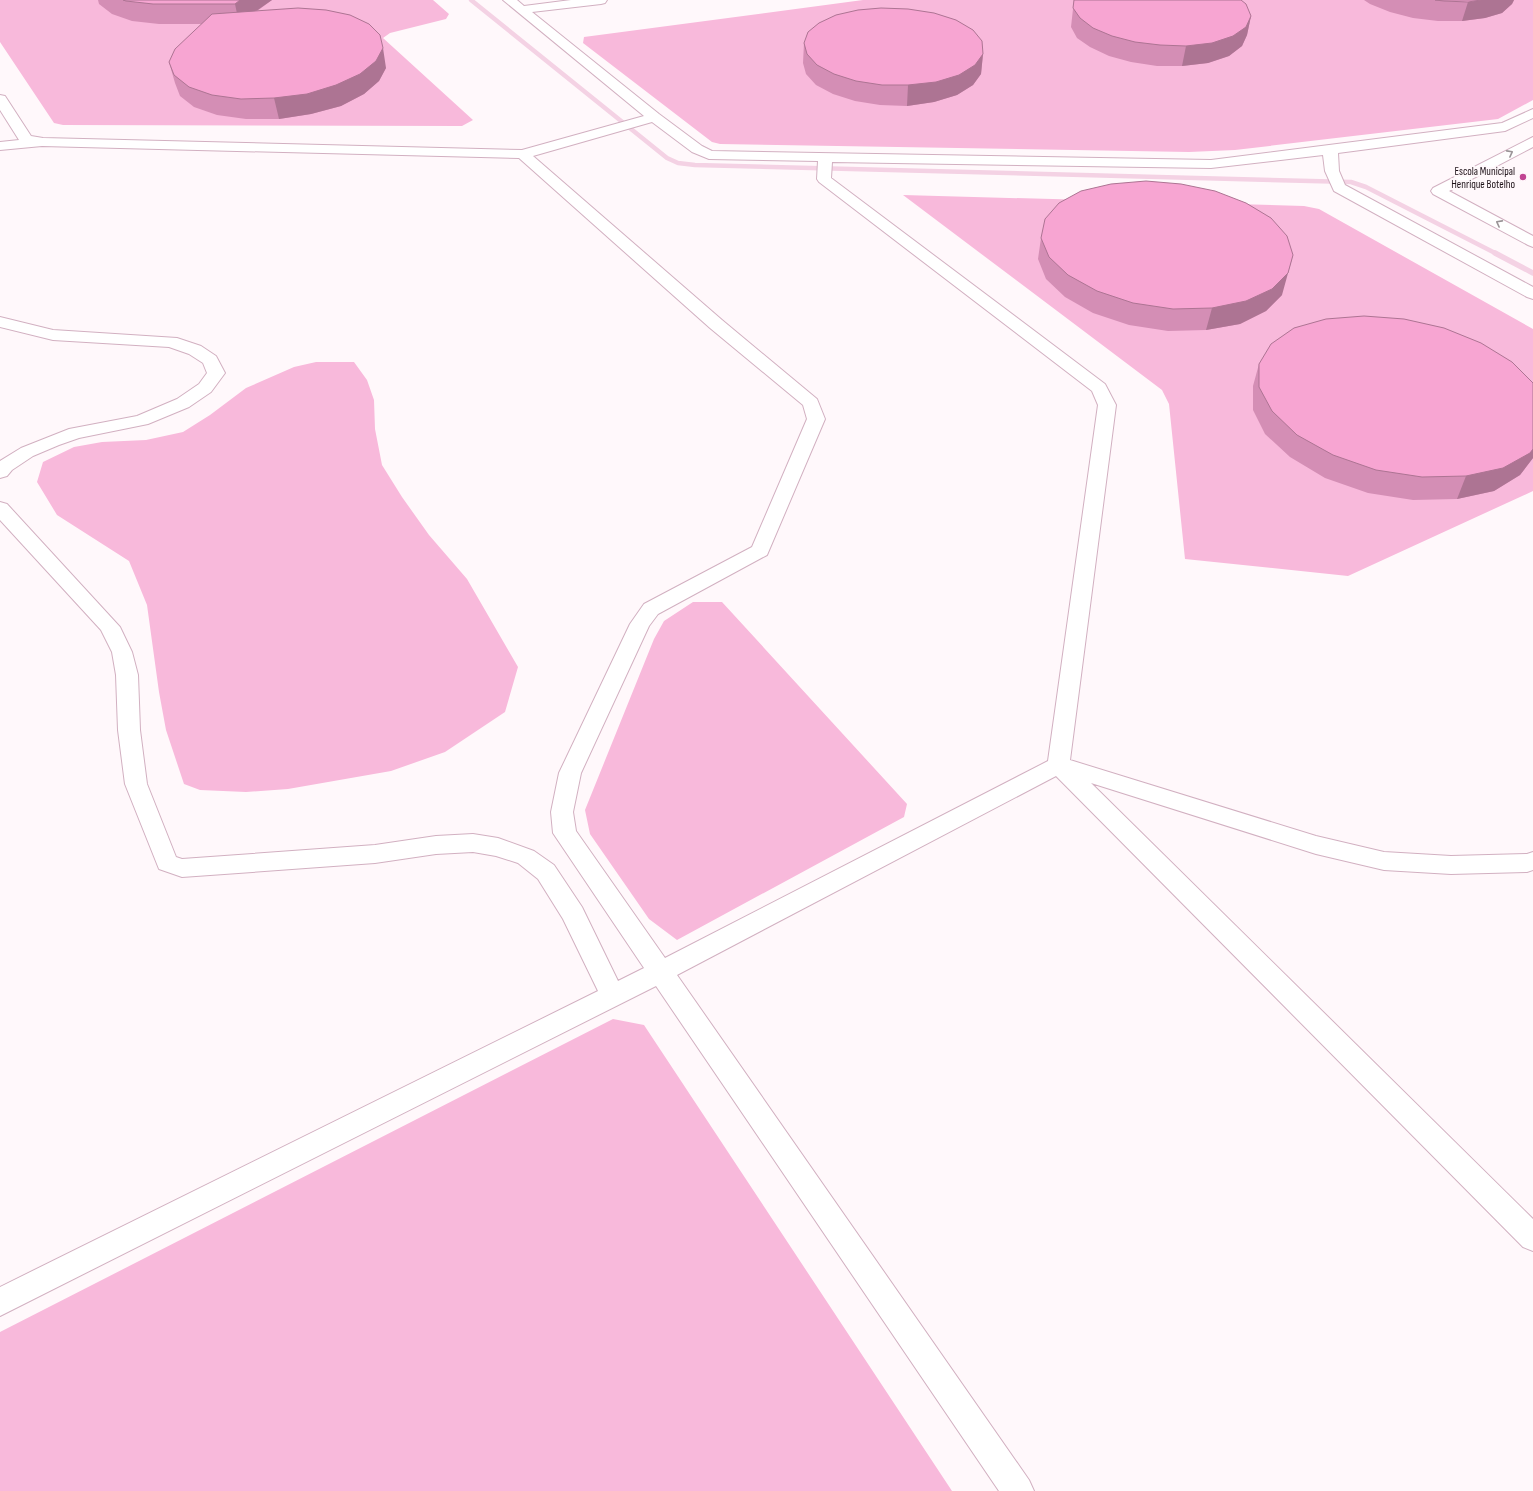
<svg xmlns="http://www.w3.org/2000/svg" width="1533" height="1491" font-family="'Sofia Sans Condensed',sans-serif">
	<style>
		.green { fill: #f8b9db }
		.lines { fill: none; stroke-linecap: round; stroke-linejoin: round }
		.stream-far1 { stroke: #f4d2e4; stroke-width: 4.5 }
		.stream { stroke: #f4d2e4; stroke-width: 5.5 }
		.minor-casing { stroke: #d2b0c1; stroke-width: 2 }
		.minor { fill: #fff; fill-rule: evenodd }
		.wall { fill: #d48eb5 }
		.shaded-wall { fill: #ad7493 }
		.building { fill: #f7a5d2; stroke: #ad7493 }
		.oneway { stroke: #9a9497 }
		.poi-dot { fill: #c14492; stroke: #fff8fb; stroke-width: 1.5 }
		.labels { text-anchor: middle; stroke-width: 4; stroke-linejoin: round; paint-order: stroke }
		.far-poi-label { font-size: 11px; fill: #1e1218; stroke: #fff8fb; text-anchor: end }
	</style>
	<rect width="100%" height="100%" fill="#fff8fb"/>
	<path class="green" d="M0 0H433L449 14 446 19 390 33 383 38 473 120 462 126 63 125 54 123 0 42Z
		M863 0H1533V100L1498 119 1235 150 1189 152 720 144 712 142 583 43 584 37Z
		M903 195 1304 206 1319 209 1533 329V491L1348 576 1185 559 1169 404 1162 390Z
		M316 362H354L367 380 374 400 375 429 382 465 402 497 429 535 467 579 518 667 505 712 445 752 391 771 288 789 246 792 200 790 184 784 166 730 159 692 147 605 129 561 57 515 37 482 43 462 74 447 102 442 146 440 183 432 210 415 246 388 294 367Z
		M693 602H722L907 804 904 817 677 940 649 919 590 834 585 810 654 639 664 621Z
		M613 1019 644 1025 952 1491H0V1332Z"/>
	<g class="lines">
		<path class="stream-far1" d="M471 0 667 158 678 163 695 165 1351 182 1366 187 1497 254"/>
		<path class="stream" d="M1495 253 1533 273"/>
		<defs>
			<path id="minor" d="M503 0H517L524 6 571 0H607L605 3 601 4 532 12 659 114 702 146 712 151 1211 160 1502 123 1533 109V118L1505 131 1338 153 1339 171 1345 185 1533 287V299L1527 297 1334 191 1325 171 1323 155 1211 168 832 162 831 178 1105 384 1116 405 1070 760 1316 836 1384 852 1451 856 1527 854 1533 852V870L1527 872 1451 874 1384 870 1316 854 1091 783 1533 1219V1251L1523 1247 1056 776 677 975 1029 1480 1034 1491H999L656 986 0 1316V1287L598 991 563 919 538 879 518 863 496 856 473 852 436 854 375 863 182 877 159 869 125 784 118 730 116 675 112 652 101 630 0 520V502L7 504 120 627 132 652 138 675 140 730 147 784 176 857 182 859 375 845 436 836 473 834 498 838 534 851 554 865 582 907 618 981 644 968 553 833 551 812 559 773 630 624 644 604 752 547 807 419 803 405 710 328 519 158 42 146 0 150V142L19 140 0 110V95L5 96 31 136 43 138 522 150 644 116ZM652 122 692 152 709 159 818 161 817 179 819 182 1092 391 1098 405 1048 761 665 958 576 831 573 812 581 773 649 626 658 614 767 555 825 419 817 399 722 320 533 156Z
				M1533 137V147L1449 191 1533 236V247L1528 245 1433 194 1431 191 1433 188Z
				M0 317 53 330 177 338 201 346 216 356 225 373 211 392 189 407 148 424 79 438 59 445 33 456 12 470 7 476 0 478V461L21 448 69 429 137 416 177 399 199 384 207 373 203 363 189 354 169 347 53 340 0 327Z"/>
		</defs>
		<use href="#minor" class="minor-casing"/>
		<use href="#minor" class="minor"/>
	</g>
	<path class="wall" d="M98 0H272L257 11 386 68 379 81 364 94 341 106 311 114 279 119H246L217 115 194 107 180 96 175 83 169 62 202 24H159L132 21 112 14 99 4Z
		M1074 0 1251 16 1247 35 1242 46 1229 56 1208 63 1182 66H1157L1131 62 1109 56 1090 47 1077 38 1071 27Z
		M1364 0H1514L1512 4 1502 13 1485 18 1462 21H1438L1413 18 1390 12 1370 4Z
		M804 43 983 54 981 74 973 85 957 95 934 102 907 106 880 105 855 101 833 94 816 85 806 74 803 63Z
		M1041 238 1282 295 1266 311 1240 324 1206 330 1168 331 1129 325 1093 313 1065 297 1046 279 1038 259Z
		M1259 364 1533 383V458L1520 475 1494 491 1457 499 1413 500 1368 493 1325 478 1290 457 1265 434 1253 410V386Z"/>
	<path class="shaded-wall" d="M240 0H272L239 23 235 4Z
		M1481 0H1514L1512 4 1502 13 1485 18 1462 21 1468 2Z
		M1251 16 1247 35 1242 46 1229 56 1208 63 1182 66 1186 46Z
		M383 48 386 68 379 81 364 94 341 106 311 114 279 119 274 98Z
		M983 54 981 74 973 85 957 95 934 102 907 106 908 85Z
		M1293 255 1282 295 1266 311 1240 324 1206 330 1212 308Z
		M1533 449V458L1520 475 1494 491 1457 499 1466 476Z"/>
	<path class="building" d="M123 0H240L235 4H153L126 1Z
		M1074 0H1241L1246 4 1251 16 1246 27 1233 36 1212 43 1186 46 1160 45 1135 42 1112 36 1093 28 1080 18 1073 8Z
		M1435 0H1481L1468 2 1444 1Z
		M298 8 326 10 350 15 369 24 380 35 383 48 376 61 360 74 336 85 307 94 274 98 241 99 212 95 189 87 174 75 169 62 175 49 212 14Z
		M881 8 908 9 934 13 956 20 973 30 982 41 983 54 975 65 959 75 936 82 908 85H882L856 81 834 74 817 65 807 54 804 43 808 32 819 23 836 15 858 10Z
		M1146 181 1181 184 1215 191 1246 203 1271 218 1287 236 1293 255 1288 273 1272 289 1246 301 1212 308 1173 309 1133 303 1097 291 1068 275 1049 257 1041 238 1045 219 1059 203 1081 191 1111 184Z
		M1364 316 1404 319 1444 328 1481 343 1512 362 1533 383V449L1530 453 1503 468 1466 476 1422 477 1376 470 1333 455 1297 435 1272 411 1259 387V364L1271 344 1294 328 1326 319Z"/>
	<defs><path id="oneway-chevron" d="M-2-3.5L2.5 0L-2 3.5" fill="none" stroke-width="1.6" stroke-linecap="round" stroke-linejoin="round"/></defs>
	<g class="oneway">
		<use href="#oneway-chevron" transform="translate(1510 153) rotate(-28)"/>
		<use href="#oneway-chevron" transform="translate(1499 223) rotate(-152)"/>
	</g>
	<circle class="poi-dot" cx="1523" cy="177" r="4"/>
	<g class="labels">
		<g class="far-poi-label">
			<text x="1515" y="175">Escola Municipal<tspan x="1515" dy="13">Henrique Botelho</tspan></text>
		</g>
	</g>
</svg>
